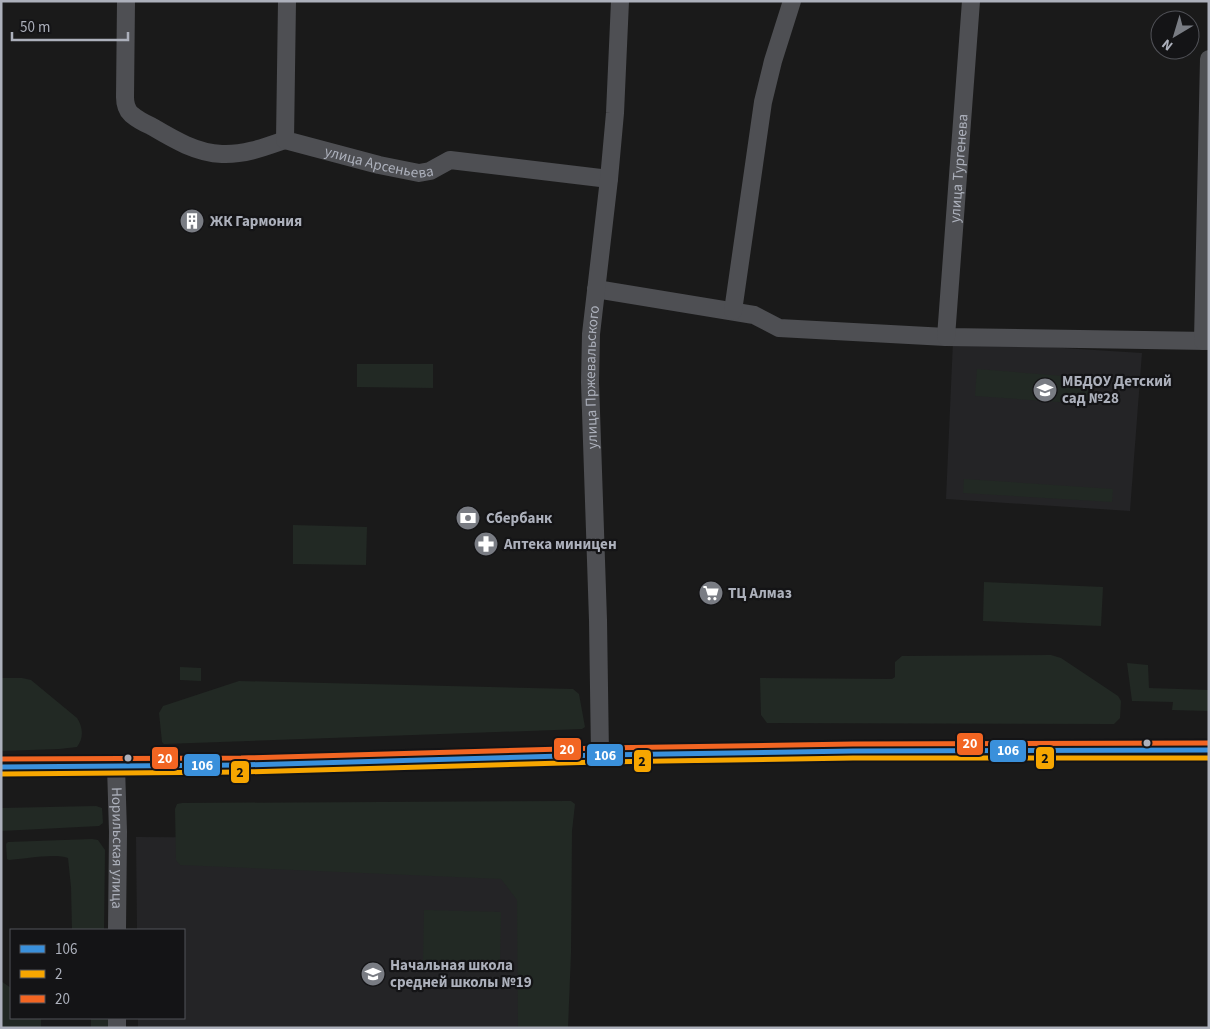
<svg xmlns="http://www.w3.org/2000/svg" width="1210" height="1029" font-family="'Source Sans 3',sans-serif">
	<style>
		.built { fill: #242426 }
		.green { fill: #222924 }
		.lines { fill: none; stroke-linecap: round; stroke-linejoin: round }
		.minor { stroke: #4e4f53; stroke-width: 18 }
		.major { stroke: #4b4c4f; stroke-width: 21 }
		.bus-1-casing { stroke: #141416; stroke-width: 9 }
		.bus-2-casing { stroke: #141416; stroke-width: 9 }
		.bus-3-casing { stroke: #141416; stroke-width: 9 }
		.bus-1 { stroke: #3a90db; stroke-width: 5 }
		.bus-2 { stroke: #f7a600; stroke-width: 5 }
		.bus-3 { stroke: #f26522; stroke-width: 5 }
		.bus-dot { fill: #acb0bb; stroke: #141416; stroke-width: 2 }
		.labels { text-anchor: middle; stroke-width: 4.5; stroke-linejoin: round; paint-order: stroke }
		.street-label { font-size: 15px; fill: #acb0bb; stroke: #141416 }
		.poi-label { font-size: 15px; font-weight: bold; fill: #acb0bb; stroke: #141416; text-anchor: start }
		.line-badge { stroke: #141416; stroke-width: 2 }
		.badge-label { font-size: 14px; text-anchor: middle; font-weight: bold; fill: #fff }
		.pale-badge-label { font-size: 14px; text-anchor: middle; font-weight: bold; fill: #111 }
	</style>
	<rect width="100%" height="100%" fill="#1a1a1a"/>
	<path class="built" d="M953 341 1142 353 1130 511 946 499Z
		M136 837 565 840 562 1028H138V1018H184V930H137Z"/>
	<path class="green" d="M357 364H433V388L357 387Z
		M977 369 1089 378 1087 404 975 396Z
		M964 479 1113 489 1112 502 963 493Z
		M293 525 367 527 366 565 293 564Z
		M984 582 1103 587 1101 626 983 621Z
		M1051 655 1061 658 1118 696 1121 701 1120 718 1114 724 767 723 761 715 760 678 892 679 895 677V662L902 656Z
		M1127 663 1148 665 1149 688 1209 690V711L1172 710 1173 702 1132 701Z
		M180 667 201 668V681L180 680Z
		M1 678H22L31 680 77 718C83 727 84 738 77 747L59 749 1 751Z
		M239 681 573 689 579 694 585 727 582 729 164 744 162 742 159 713 163 706Z
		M571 801 575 804 572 831 571 953 568 1028H518L517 900 501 879 180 865 176 860 175 809 177 804 182 803Z
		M96 806 102 808 103 823 99 826 1 831V808Z
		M92 839 98 840 105 850 104 930H72L71 887 68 858C55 853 24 859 9 860L7 859 6 844 8 842Z
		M424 910 501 912 500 962 423 960Z
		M1 981 11 988V1018H41V1028H1Z
		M91 1018H108L109 1028H91Z"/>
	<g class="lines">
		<g class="minor">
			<path d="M126 1 125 97C125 103 126 109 131 114 137 119 144 123 151 126 173 139 196 153 222 154 244 155 265 147 285 140"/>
			<path id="s1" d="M287 1 285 140 379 165 419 173 430 171 450 160 609 179"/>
			<path d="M596 289 754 315 779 328 946 337 1209 341"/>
			<path d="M733 311 763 102 773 61 792 1"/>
			<path id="s2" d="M946 337 971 1"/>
			<path d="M1203 341 1209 59"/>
			<path id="s3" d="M600 755 598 620 590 382 591 334 609 179 615 113 620 1"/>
			<path id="s4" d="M116 766 118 832 117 930"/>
			<path d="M117 1018V1028"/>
		</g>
		<path class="major" d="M1 767 241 765 600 755 853 751 1209 750"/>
		<defs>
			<path id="bus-1" d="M1 767 241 765 600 755 853 751 1209 750"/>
			<path id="bus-2" d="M1 774 241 772 600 762 853 758H1209"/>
			<path id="bus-3" d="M1 759 241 758 600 748 853 744 1209 743"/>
		</defs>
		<use href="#bus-1" class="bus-1-casing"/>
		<use href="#bus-2" class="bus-2-casing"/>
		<use href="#bus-3" class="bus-3-casing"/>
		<use href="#bus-1" class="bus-1"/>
		<use href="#bus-2" class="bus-2"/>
		<use href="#bus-3" class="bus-3"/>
	</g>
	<defs>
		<symbol id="building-disc" viewBox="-11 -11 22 22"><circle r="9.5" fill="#797c83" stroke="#141416"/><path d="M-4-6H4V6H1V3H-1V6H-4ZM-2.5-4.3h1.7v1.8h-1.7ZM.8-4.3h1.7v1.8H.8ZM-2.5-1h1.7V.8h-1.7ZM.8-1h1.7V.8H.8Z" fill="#fff"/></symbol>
		<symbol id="school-disc" viewBox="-11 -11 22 22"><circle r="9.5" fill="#797c83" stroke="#141416"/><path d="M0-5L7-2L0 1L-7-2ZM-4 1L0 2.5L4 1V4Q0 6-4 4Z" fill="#fff"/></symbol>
		<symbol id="bank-disc" viewBox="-11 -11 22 22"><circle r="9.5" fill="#797c83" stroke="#141416"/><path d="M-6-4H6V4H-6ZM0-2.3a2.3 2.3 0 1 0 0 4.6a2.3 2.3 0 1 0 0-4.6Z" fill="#fff"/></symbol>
		<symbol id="pharmacy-disc" viewBox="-11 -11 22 22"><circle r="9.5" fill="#797c83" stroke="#141416"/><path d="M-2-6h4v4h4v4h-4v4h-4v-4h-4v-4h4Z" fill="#fff"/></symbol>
		<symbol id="supermarket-disc" viewBox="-11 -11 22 22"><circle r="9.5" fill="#797c83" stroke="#141416"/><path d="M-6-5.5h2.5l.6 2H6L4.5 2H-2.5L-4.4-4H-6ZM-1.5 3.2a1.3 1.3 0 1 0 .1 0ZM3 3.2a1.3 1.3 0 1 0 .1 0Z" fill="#fff"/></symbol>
	</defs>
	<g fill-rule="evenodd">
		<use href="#building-disc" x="178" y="207" width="28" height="28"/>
		<use href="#school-disc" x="1031" y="376" width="28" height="28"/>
		<use href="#bank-disc" x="454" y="504" width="28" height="28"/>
		<use href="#pharmacy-disc" x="472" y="530" width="28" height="28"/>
		<use href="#supermarket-disc" x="697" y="579" width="28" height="28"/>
		<use href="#school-disc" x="359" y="960" width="28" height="28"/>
	</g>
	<g class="bus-dot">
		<circle cx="1147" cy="743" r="4.5"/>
		<circle cx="128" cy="758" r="4.5"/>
	</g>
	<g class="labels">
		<g class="street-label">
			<text dy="5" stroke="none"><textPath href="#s1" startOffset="236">улица Арсеньева</textPath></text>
			<text dy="5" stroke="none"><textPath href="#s2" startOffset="169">улица Тургенева</textPath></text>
			<text dy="5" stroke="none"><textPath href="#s3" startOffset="378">улица Пржевальского</textPath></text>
			<text dy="5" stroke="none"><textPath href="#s4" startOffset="82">Норильская улица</textPath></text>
		</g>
		<g class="poi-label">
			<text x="210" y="226">ЖК Гармония</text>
			<text x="1062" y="386">МБДОУ Детский<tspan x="1062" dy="17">сад №28</tspan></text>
			<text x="486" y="523">Сбербанк</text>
			<text x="504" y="549">Аптека миницен</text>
			<text x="728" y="598">ТЦ Алмаз</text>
			<text x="390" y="970">Начальная школа<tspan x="390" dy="17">средней школы №19</tspan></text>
		</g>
	</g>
	<g class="line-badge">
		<rect x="956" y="732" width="28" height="24" rx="5" fill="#f26522"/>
		<rect x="553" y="737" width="29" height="24" rx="5" fill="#f26522"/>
		<rect x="989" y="739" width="38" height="24" rx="5" fill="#3a90db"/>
		<rect x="586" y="743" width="38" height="24" rx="5" fill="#3a90db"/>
		<rect x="1035" y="746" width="20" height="24" rx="5" fill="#f7a600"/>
		<rect x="151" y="746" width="28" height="24" rx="5" fill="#f26522"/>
		<rect x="633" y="749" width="19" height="24" rx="5" fill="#f7a600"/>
		<rect x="183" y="753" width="38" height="24" rx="5" fill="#3a90db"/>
		<rect x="230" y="760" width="20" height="24" rx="5" fill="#f7a600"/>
	</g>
	<g class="badge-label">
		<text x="970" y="748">20</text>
		<text x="567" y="754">20</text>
		<text x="1008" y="755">106</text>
		<text x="605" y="760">106</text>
		<text x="165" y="763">20</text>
		<text x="202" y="770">106</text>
	</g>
	<g class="pale-badge-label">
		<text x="1045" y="763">2</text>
		<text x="642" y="766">2</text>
		<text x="240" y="777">2</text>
	</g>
	<rect width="1210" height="1029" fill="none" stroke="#acb0bb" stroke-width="5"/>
	<rect x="10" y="929" width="175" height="90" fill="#141416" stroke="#515258"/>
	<rect x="20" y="945" width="25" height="8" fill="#3a90db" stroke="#515258"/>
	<text x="55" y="954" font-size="15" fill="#acb0bb">106</text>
	<rect x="20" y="970" width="25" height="8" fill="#f7a600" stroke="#515258"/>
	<text x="55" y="979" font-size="15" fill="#acb0bb">2</text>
	<rect x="20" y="995" width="25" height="8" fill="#f26522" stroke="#515258"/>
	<text x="55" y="1004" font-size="15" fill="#acb0bb">20</text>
	<g transform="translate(1175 35) rotate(218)"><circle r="24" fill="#141416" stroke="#515258"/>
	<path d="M0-4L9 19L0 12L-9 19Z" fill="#797c83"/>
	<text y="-8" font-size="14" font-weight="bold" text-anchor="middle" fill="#acb0bb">N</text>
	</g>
	<path d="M12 32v8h116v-8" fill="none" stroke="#acb0bb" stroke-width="2.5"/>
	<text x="20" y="32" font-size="15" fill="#acb0bb" stroke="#141416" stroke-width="4" paint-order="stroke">50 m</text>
</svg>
